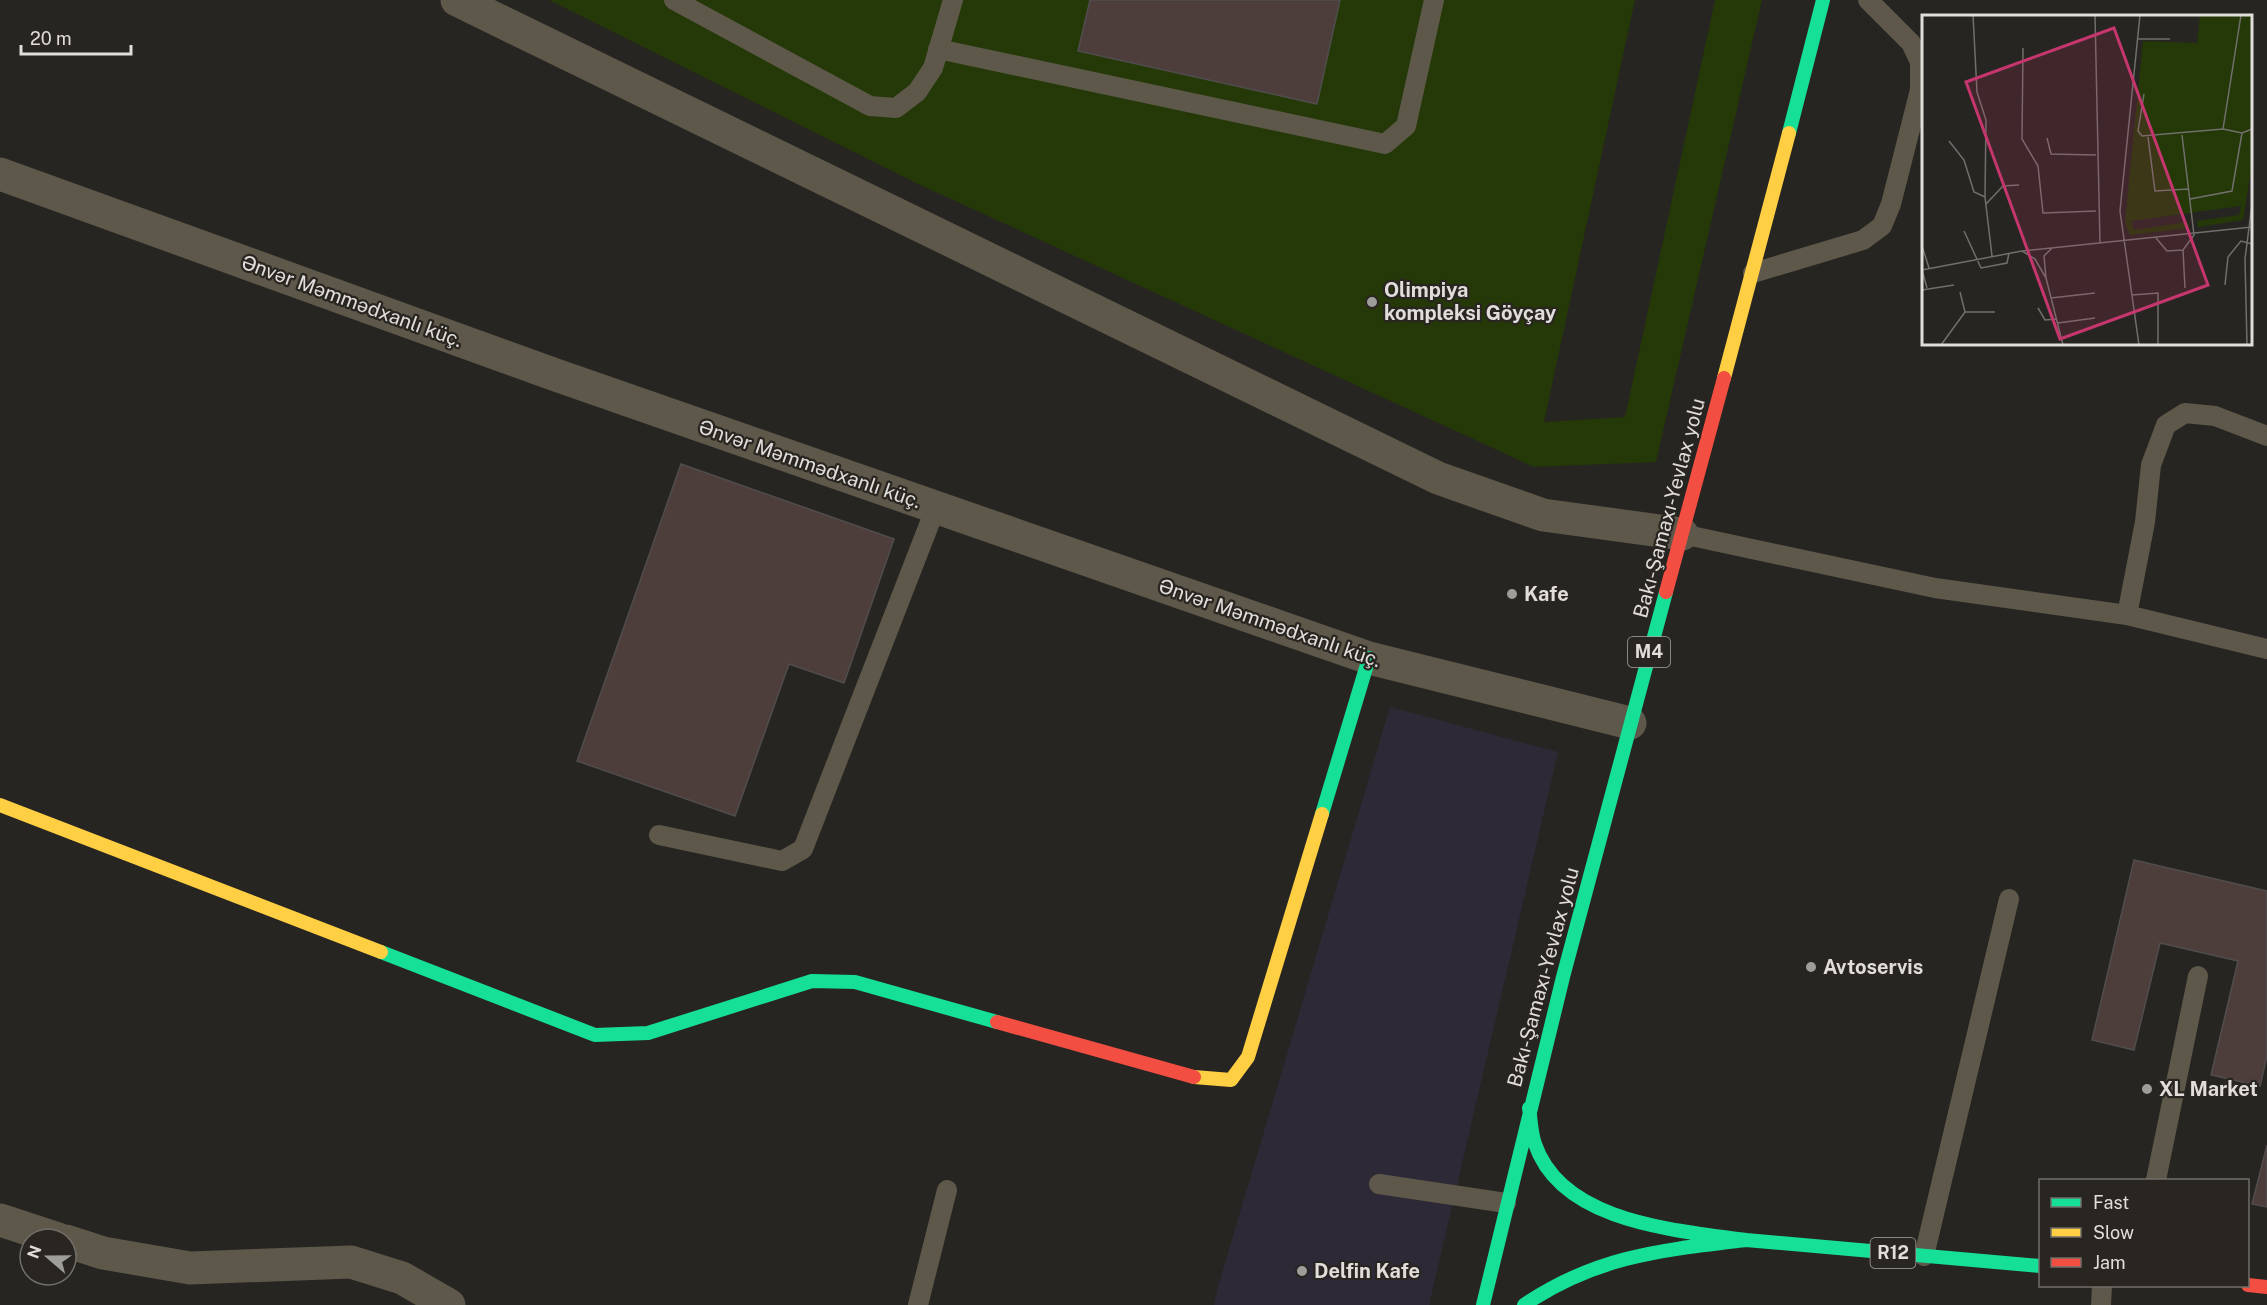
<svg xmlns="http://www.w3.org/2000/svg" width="2267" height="1305" font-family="'Public Sans',sans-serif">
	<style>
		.commercial { fill: #2e2937 }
		.green { fill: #243808 }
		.building { fill: #4d3e3c; stroke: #504d4c; stroke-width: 1.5 }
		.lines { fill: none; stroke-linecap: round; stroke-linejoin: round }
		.lane { stroke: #5d5849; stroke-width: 20 }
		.street { stroke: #5d5849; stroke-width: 33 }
		.fast { stroke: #16e098; stroke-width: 14 }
		.slow { stroke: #ffcf43; stroke-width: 14 }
		.jam { stroke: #f24e42; stroke-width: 14 }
		.poi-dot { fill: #9f9d9a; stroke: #292520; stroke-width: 2 }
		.labels { text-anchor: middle; stroke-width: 4.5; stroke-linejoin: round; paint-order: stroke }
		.shield { fill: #292520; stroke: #a9a6a2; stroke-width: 1.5 }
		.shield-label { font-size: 18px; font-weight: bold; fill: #e0ddda }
		.poi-label { font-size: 20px; font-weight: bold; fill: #e0ddda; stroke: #292520; text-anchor: start }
		.street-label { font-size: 20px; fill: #e0ddda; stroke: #292520 }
		.inset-road { fill: none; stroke: #716f6c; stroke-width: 1.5 }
		.view { fill: #c6366e; fill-opacity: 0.15; stroke: #c6366e; stroke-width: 3 }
		.inset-edge { fill: none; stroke: #e0ddda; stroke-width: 3 }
	</style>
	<rect width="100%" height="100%" fill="#272522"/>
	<path class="commercial" d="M1390 707 1558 752 1429 1305H1214L1217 1290Z"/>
	<path class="green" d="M549 0H1635L1544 422 1625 417 1715 0H1762L1656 462 1534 467 916 183Z"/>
	<path class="building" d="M1090 0H1340L1317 104 1078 51Z
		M681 464 894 539 844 683 789 664 735 816 577 761Z
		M2134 860 2267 891V1056L2260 1086 2211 1075 2238 961 2160 943 2134 1050 2092 1040Z
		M2267 1145V1207L2252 1204Z"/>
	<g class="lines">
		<path class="lane" d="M674 0 870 106 896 108 917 92 933 68 953 0
			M938 49 1385 144 1406 126 1434 0
			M1753 273 1863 240 1882 226 1891 204 1920 90V62L1911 43 1868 0
			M1682 534 1935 588 2127 615 2267 649
			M2127 615 2145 522 2151 465 2166 425 2185 413 2215 416 2267 436
			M659 835 782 861 803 849 936 507
			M2156 1180 2198 976
			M1379 1184 1506 1203
			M1924 1256 2009 899
			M918 1305 947 1190
			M2101 1305 2102 1286"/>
		<path class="street" d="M457 0 1438 478 1543 515 1682 534
			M0 174 553 374 1369 658 1630 723
			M0 1220 58 1239
			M66 1241 103 1253 190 1268 351 1262 402 1278 449 1305"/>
		<path class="fast" d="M1789 133 1823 0
			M1322 814 1369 658
			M381 952 595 1035 648 1033 812 981 855 982 997 1022
			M1746 1240 2040 1266
			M1483 1305 1563 977 1666 592
			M1524 1305C1596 1256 1662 1250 1746 1240 1676 1230 1562 1223 1535 1144 1531 1133 1531 1120 1529 1108"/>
		<path class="slow" d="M1724 378 1789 133
			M0 805 381 952
			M1194 1077 1231 1080 1248 1057 1322 814"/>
		<path class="jam" d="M1666 592 1724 378
			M997 1022 1194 1077
			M2248 1285 2267 1287"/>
	</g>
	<g class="poi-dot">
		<circle cx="1372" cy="302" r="6"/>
		<circle cx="1512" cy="594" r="6"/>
		<circle cx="1811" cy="967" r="6"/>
		<circle cx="2147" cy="1089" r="6"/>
		<circle cx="1302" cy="1271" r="6"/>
	</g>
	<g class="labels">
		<g class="shield">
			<rect x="1628" y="637" width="42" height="30" rx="4.5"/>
			<rect x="1870.5" y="1238" width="45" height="30" rx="4.5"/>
		</g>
		<g class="shield-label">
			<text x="1649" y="658">M4</text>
			<text x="1893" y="1259">R12</text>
		</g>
		<g class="poi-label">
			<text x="1384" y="297">Olimpiya<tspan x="1384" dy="23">kompleksi Göyçay</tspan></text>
			<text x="1524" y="601">Kafe</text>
			<text x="1823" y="974">Avtoservis</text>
			<text x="2159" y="1096">XL Market</text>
			<text x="1314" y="1278">Delfin Kafe</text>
		</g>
		<g class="street-label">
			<text transform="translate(352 301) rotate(20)" y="7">Ənvər Məmmədxanlı küç.</text>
			<text transform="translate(810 464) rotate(19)" y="7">Ənvər Məmmədxanlı küç.</text>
			<text transform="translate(1669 508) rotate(-75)" y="7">Bakı-Şamaxı-Yevlax yolu</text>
			<text transform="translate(1270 623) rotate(19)" y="7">Ənvər Məmmədxanlı küç.</text>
			<text transform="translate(1543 977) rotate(-75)" y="7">Bakı-Şamaxı-Yevlax yolu</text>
		</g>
	</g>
	<g transform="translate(1922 15)">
		<rect width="330" height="330" fill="#272522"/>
		<path d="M278 0H330V150L321 205 276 212 275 206 317 200 319 191 209 206 212 215 266 207 267 213 208 220 203 207 221 26 275 28Z" fill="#243808"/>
		<path class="inset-road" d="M51 0 55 77 64 105 63 182 70 241M173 0 178 228M216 24H248M101 33 100 124 116 151 121 198 174 196M222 79 216 116 220 121 301 114 320 118 330 114M301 114 319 0M226 122 233 176 266 174M125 123 129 139 174 140M27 126 42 145 52 177 63 182M268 184 310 176 320 118M64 189 81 171 97 170M42 216 59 253 85 248 87 238M234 223 245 236 261 235 272 220 260 120M0 231 7 253M261 235 263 273M100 236 113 244 124 263 122 241 130 233M0 255 5 273M0 255 100 236 330 212M124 263 141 330M303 270 306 242 319 226 330 229M0 275 32 270M38 277 43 297M210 280 236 278V330M129 283 173 278M116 293 123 305 135 304M136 308 173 303M19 330 43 297H73M217 330 198 196 218 0M325 330 323 244 330 189"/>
		<path class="view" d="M192 13 286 270 138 324 44 67Z"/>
		<rect width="330" height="330" class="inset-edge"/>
	</g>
	<rect x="2039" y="1179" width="210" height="108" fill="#292520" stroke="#726f6a" stroke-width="1.5"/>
	<rect x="2051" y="1198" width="30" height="9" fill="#16e098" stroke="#726f6a" stroke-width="1.5"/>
	<text x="2093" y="1209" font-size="18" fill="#e0ddda">Fast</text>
	<rect x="2051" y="1228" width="30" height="9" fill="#ffcf43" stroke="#726f6a" stroke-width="1.5"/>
	<text x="2093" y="1239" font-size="18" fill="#e0ddda">Slow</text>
	<rect x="2051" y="1258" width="30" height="9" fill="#f24e42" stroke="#726f6a" stroke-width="1.5"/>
	<text x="2093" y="1269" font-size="18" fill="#e0ddda">Jam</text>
	<g transform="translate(48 1257) rotate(290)"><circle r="28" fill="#292520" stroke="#726f6a" stroke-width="1.5"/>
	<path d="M0-4.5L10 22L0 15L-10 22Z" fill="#9f9d9a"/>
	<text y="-9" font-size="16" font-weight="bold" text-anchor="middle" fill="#e0ddda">N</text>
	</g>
	<path d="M21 45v9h110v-9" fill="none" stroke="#e0ddda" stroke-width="3"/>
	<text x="30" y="45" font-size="18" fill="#e0ddda" stroke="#292520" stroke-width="4.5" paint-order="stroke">20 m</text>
</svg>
